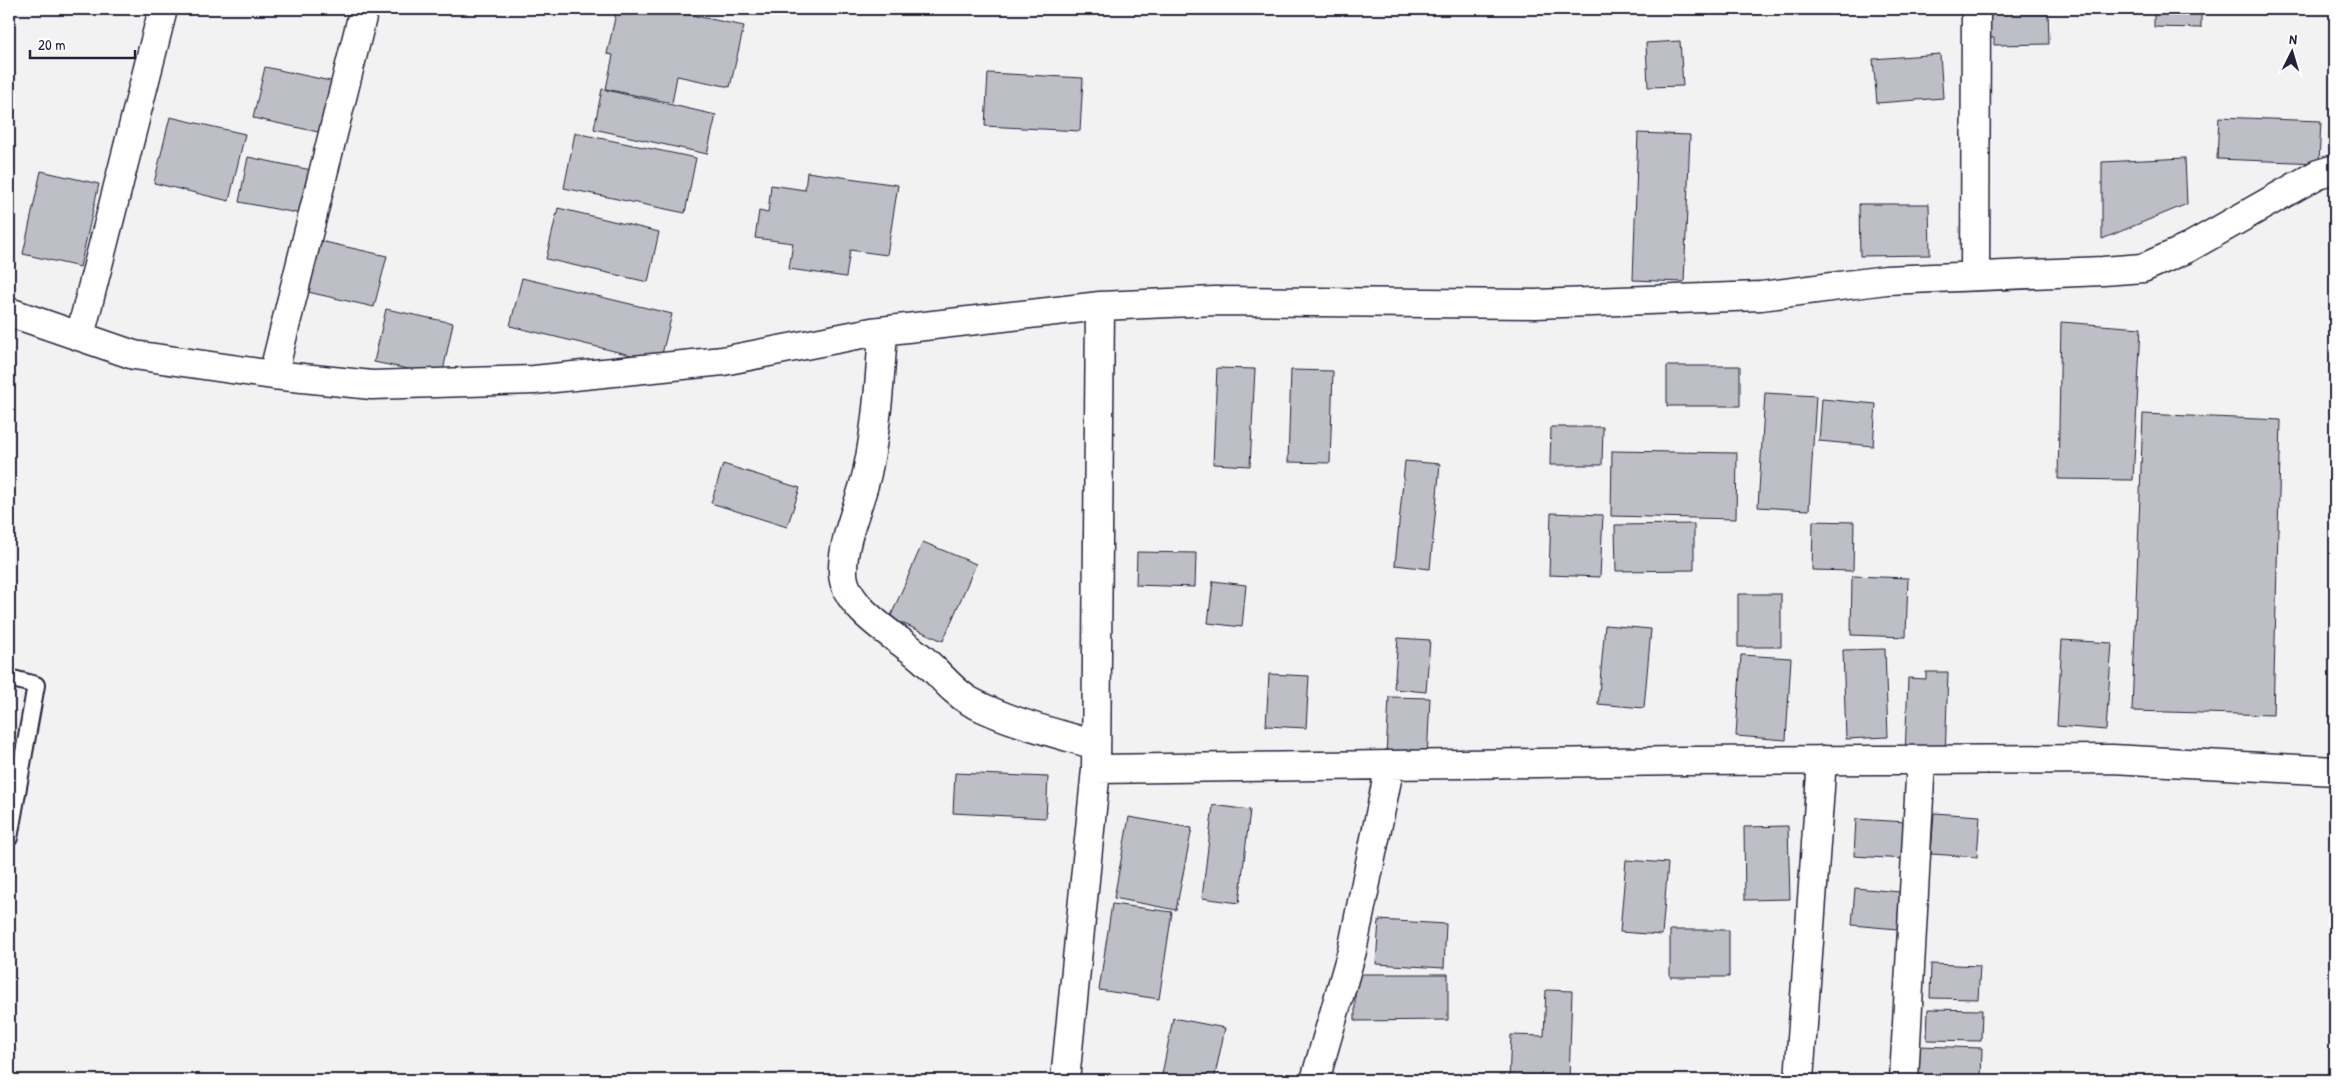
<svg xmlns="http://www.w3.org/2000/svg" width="2344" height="1089" font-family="'Patrick Hand',sans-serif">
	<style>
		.building { fill: #bebec6; stroke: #22223b }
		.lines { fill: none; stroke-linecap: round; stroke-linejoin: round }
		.lane-casing { stroke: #22223b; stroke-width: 20 }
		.street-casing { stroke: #22223b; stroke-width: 31 }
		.lane { stroke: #fff; stroke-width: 16 }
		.street { stroke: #fff; stroke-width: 28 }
	</style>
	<rect width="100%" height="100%" fill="#f2f2f3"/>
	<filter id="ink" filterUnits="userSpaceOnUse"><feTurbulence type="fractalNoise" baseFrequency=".02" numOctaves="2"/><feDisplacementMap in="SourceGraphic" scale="10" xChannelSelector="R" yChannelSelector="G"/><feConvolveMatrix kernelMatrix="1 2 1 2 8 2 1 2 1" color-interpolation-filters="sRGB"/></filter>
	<g filter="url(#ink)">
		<path class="building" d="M617 9H662L744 26 730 87 677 76 672 103 606 89 613 55 607 54Z
			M1980 9H2048L2049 44 1994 45V38H1981Z
			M2154 9H2201V28L2154 27Z
			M1680 41 1683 86 1648 87 1646 43Z
			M1940 54 1943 98 1877 103 1873 59Z
			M265 67 335 82 323 133 253 118Z
			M988 73 1083 78 1080 131 985 126Z
			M602 89 716 115 707 154 594 129Z
			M170 117 245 134 229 201 154 183Z
			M2219 117 2321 121 2319 163 2217 159Z
			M575 133 696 158 685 213 564 188Z
			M1638 133 1690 135 1684 282 1633 280Z
			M248 157 316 171 307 215 239 202Z
			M2185 158 2187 204 2102 239V162Z
			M41 171 99 184 80 267 23 254Z
			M807 172 898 185 887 255 850 250 846 277 789 269 793 243 755 238 759 211 768 213 771 185 805 190Z
			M1859 204H1929L1930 255 1860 256Z
			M558 208 659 232 648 282 546 259Z
			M320 241 387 256 374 307 308 292Z
			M522 278 672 314 660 362 510 326Z
			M386 309 453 323 442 376 374 362Z
			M2061 322 2141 328 2133 480 2058 479Z
			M1667 366H1740V406H1667Z
			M1217 368 1255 369 1250 466 1213 464Z
			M1291 370 1333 371 1330 463 1288 462Z
			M1765 393 1816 396 1809 510 1758 507Z
			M1822 399 1876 404 1873 446 1819 441Z
			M2143 414 2281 420 2273 715 2132 711Z
			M1551 427H1603L1602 465H1550Z
			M1612 451 1737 453 1736 519 1611 516Z
			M1405 461 1440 464 1430 569 1395 565Z
			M723 464 800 488 787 527 711 503Z
			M1551 513 1603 515 1600 577 1549 575Z
			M1813 521 1854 522 1853 571 1812 570Z
			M1694 524V570L1616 571 1615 525Z
			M923 542 976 564 943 641 890 618Z
			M1137 552 1196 553 1195 587 1136 585Z
			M1852 576 1908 578 1906 637 1851 635Z
			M1213 581 1246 585 1242 627 1208 623Z
			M1738 594H1781V647H1738Z
			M1605 625 1651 629 1644 708 1598 704Z
			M1398 638 1430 640 1426 692 1394 689Z
			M2062 640 2112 643 2106 730 2057 726Z
			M1885 649 1888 737 1846 739 1843 650Z
			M1741 655 1791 658 1786 740 1736 736Z
			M1926 672H1948L1945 758 1905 756 1908 678 1926 679Z
			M1269 674 1309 676 1306 728 1266 726Z
			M1389 697 1430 698 1427 758 1386 756Z
			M955 773 1048 777 1046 818 953 813Z
			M1213 805 1250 810 1239 903 1202 898Z
			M1934 813 1980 816 1977 857 1931 854Z
			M1129 817 1192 828 1176 910 1114 898Z
			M1856 819 1907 822 1905 859 1854 856Z
			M1788 826 1790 899 1745 900 1744 827Z
			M1626 860 1668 863 1662 935 1620 932Z
			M1855 888 1900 892 1897 929 1852 925Z
			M1112 904 1172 912 1159 999 1099 990Z
			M1379 920 1446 924 1444 968 1376 964Z
			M1670 930H1729V977H1670Z
			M1931 964 1980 966 1978 999 1930 998Z
			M1355 974H1448V1020L1355 1021Z
			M1546 990 1572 991 1569 1080H1509L1511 1035 1544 1036Z
			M1928 1009 1982 1010 1981 1041 1927 1040Z
			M1173 1018 1225 1028 1214 1080H1161Z
			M1919 1046 1982 1048 1981 1080H1917Z"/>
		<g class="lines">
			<defs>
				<path id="lane" d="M9 678 36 685 9 838"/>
				<path id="street" d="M1975 275 1976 9
					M9 312 134 355 273 375 372 385 534 380 723 361 872 332 1100 306 1215 301 1535 304 1761 296 1886 280 2103 271 2143 268 2186 249 2318 174 2335 169
					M883 331C880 379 877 426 867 473 860 505 842 539 843 573 844 610 902 639 926 662 941 675 953 692 971 702 1009 722 1055 733 1096 745
					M80 336 163 9
					M273 375 364 9
					M1096 769 1684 761 2112 759 2335 771
					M1065 1080 1096 769 1100 306
					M1315 1080 1352 951 1390 765
					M1799 1080 1822 760
					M1904 1080 1921 760"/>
			</defs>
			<use href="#lane" class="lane-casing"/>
			<use href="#street" class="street-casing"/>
			<use href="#lane" class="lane"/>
			<use href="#street" class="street"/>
		</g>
	</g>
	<rect width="2344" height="1089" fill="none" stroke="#fff" stroke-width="30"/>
	<rect x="15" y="15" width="2314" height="1059" fill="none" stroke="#22223b" stroke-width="2" filter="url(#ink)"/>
	<g transform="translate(2292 52) rotate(5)" stroke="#ffffff" stroke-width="4" paint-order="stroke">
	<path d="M0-4L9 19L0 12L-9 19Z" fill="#22223b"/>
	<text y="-8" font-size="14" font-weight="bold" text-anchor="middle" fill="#22223b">N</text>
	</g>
	<path d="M30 50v8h105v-8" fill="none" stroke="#22223b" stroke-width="2.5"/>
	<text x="38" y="50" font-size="15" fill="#22223b" stroke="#ffffff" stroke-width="4" paint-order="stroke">20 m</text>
</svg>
